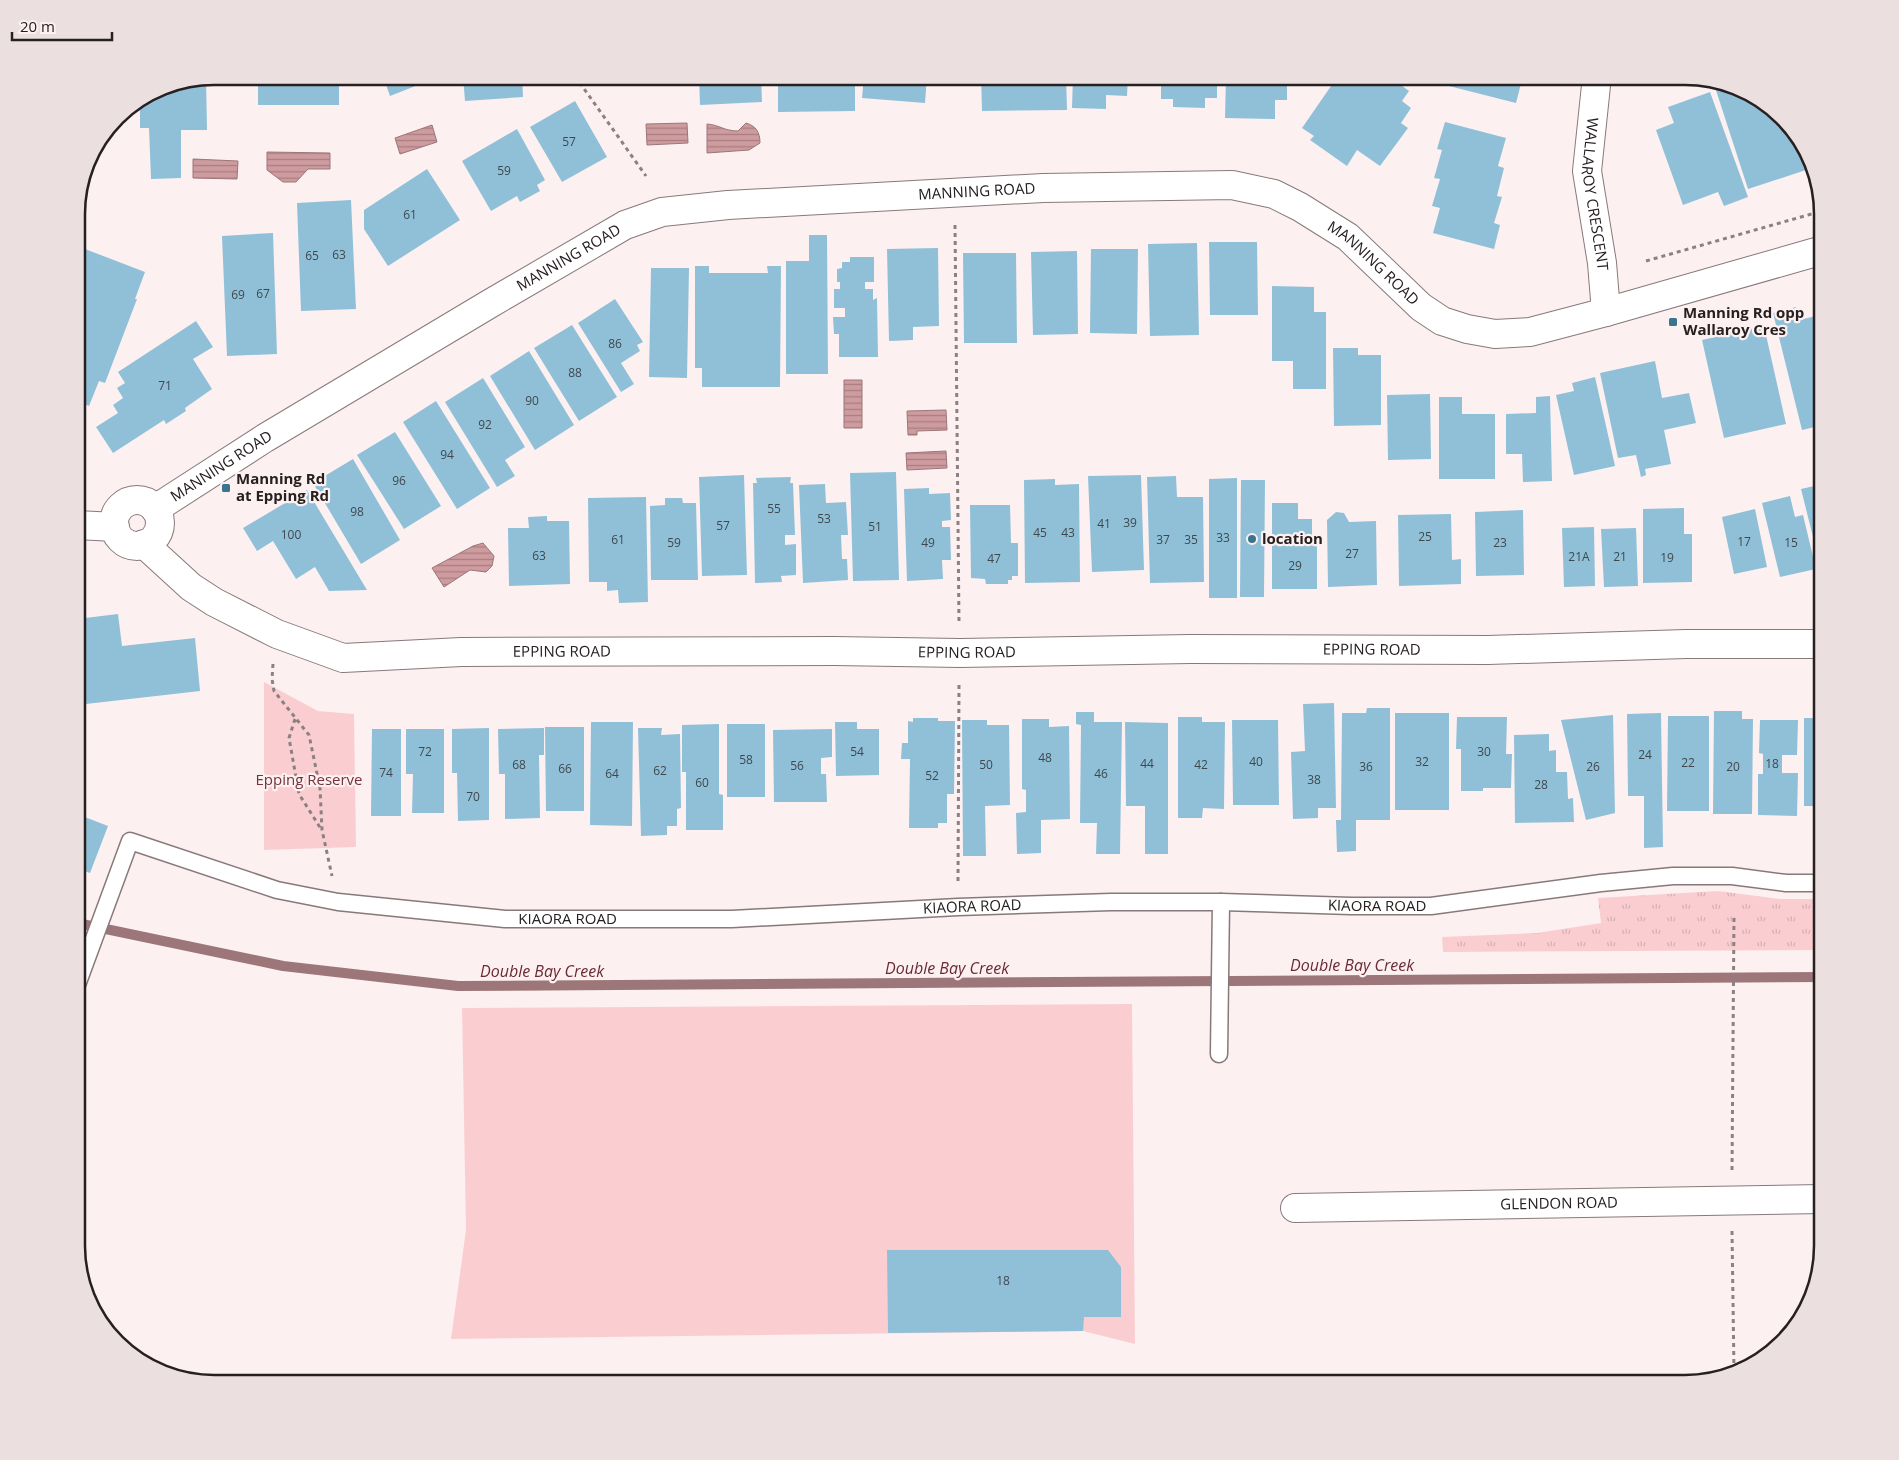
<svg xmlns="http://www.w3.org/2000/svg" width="1899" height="1460" font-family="'Open Sans',sans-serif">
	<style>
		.grass { fill: url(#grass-tufts) }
		.green { fill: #faced1 }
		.water { fill: url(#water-rules); stroke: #9c7679 }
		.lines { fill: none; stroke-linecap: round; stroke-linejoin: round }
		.stream { stroke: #9c7679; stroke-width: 10 }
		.building { fill: #8fc0d8 }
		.lane-casing { stroke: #87797a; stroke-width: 19 }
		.street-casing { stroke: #87797a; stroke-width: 30 }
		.secondary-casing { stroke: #87797a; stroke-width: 30 }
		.path { stroke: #8b8182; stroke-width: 3; stroke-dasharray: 4 4; stroke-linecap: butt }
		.lane { stroke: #fff; stroke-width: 16 }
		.street { stroke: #fff; stroke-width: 28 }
		.secondary { stroke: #fff; stroke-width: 28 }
		.poi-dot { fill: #3a748d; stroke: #fdf0f1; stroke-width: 2 }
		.labels { text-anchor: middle; stroke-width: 4.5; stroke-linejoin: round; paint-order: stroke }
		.number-label { font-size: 12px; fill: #40484e }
		.street-label { font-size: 15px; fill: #262020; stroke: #fdf0f1 }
		.poi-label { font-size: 15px; font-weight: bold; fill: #262020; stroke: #fdf0f1; text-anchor: start }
		.park-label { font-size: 15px; fill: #74333c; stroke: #fdf0f1 }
		.water-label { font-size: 16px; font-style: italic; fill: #6a2a34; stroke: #fdf0f1 }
		.rim { fill: none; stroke: #262020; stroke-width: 2.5 }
	</style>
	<defs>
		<pattern id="grass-tufts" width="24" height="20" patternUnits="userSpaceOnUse" patternTransform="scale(1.25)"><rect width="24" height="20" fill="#faced1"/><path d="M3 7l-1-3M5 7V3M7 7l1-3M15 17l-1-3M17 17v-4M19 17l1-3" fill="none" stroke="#d6b1b3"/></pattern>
		<pattern id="water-rules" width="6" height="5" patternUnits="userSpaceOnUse" patternTransform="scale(1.25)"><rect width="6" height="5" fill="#ce9b9f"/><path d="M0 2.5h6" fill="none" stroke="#a77e81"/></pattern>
	</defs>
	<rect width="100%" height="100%" fill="#fdf0f1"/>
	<path class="grass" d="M1718 891 1780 899H1823V950L1443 952 1442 937 1537 933 1601 923 1598 898Z"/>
	<path class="green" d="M264 682 318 711 354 714 356 847 264 850Z
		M1132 1004 1135 1344 1083 1331 451 1339 466 1230 462 1008Z"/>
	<path class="water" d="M687 123 688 143 647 145 646 124Z
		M746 123C756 126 760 132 760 143L749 150 707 153V124C720 125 724 131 738 131Z
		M432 125 437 142 400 154 395 138Z
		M267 152 330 153V169H308L296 182H283L267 170Z
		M193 159 238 161 237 179 193 178Z
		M844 380H862V428H844Z
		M946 410 947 430 917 431V435H908L907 411Z
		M946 451 947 468 907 470 906 453Z
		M483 543 494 556 492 566 486 572 470 570 444 587 432 568 473 546Z"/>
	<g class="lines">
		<path class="stream" d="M77 923 283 966 458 986 1823 977"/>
	</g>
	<path class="building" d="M258 76H339V105H258Z
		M383 76H436V78L390 96Z
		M463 76H522L523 97 465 101Z
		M699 76H761L762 102 700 105Z
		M778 76H855V111L778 112Z
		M864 76H927L925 103 862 98Z
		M981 76H1066L1067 110 982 111Z
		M1073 76H1128L1127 96 1106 95V109L1072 108Z
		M1161 76H1217V98H1205V108L1173 107V99H1161Z
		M1226 76H1287V100H1275V119L1225 118Z
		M1338 76H1389L1409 91 1402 101 1411 108 1401 123 1408 128 1380 166 1357 150 1347 166 1310 140 1314 136 1302 128Z
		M1448 76H1523L1516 103 1445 85Z
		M206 78 207 130H181V178L151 179 149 128H140V100L162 87Z
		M1713 81 1730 84 1769 105 1808 152 1812 168 1748 189Z
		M1710 92 1748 197 1724 206 1718 192 1683 205 1656 130 1674 123 1668 107Z
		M575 101 607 157 562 182 530 127Z
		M1445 122 1506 138 1498 166 1504 168 1497 196 1502 197 1494 223 1500 225 1494 249 1433 233 1440 208 1432 206 1440 179 1434 178 1442 150 1437 149Z
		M517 129 545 180 537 185 540 191 520 202 517 196 491 211 462 161Z
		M427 169 460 220 388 266 364 229V210Z
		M351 200 356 309 301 311 297 203Z
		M273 233 277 354 227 356 222 236Z
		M809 235H827L828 374H786V261H809Z
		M1209 242H1257L1258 315H1210Z
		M1197 243 1199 335 1150 336 1148 244Z
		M938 248 939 326 913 327V340L889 341 887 249Z
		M85 249 145 272 135 299H137L105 383 99 381 89 406 77 401V305L80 297 77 296V271Z
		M1091 249H1138L1137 334 1090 333Z
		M1077 251 1078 334 1033 335 1031 252Z
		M963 253H1016L1017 343H964Z
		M850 257H874V282H865V289H873V300L877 298 878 357H839V334H834L833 317H845V308H834V289H840V282H837V269L842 268V262H850Z
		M695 266H709V273H768L767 266H781L780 387H702V368H695Z
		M651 268H689L687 378 649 377Z
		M1272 286 1314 287V312H1326V389H1293V361H1272Z
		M615 299 643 342 637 345 640 351 621 363 634 384 621 392 578 323Z
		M1823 300V413H1821L1823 425 1802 430 1773 313 1796 307 1799 320 1820 315 1817 302Z
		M196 321 213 347 193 359 212 389 185 408 186 411 166 424 164 420 113 453 96 427 118 413 113 405 123 398 117 388 125 383 118 372Z
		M572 325 617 397 579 421 534 348Z
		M1764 326 1786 424 1724 438 1702 340Z
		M1333 348H1358V355H1381V425L1334 426Z
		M529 351 574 425 535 450 490 376Z
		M1655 361 1662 398 1689 393 1696 423 1664 430 1671 464 1645 469 1646 475 1641 477 1636 455 1618 458 1600 373Z
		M1595 377 1615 466 1574 475 1556 395 1574 391 1572 383Z
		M483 378 525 447 505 460 515 476 497 487 445 402Z
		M1430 394 1431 459 1388 460 1387 395Z
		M1550 396 1552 481 1523 482 1522 454H1506V414L1536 413V397Z
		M1439 397H1462V414H1495V479H1439Z
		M436 401 490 488 457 509 403 422Z
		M395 432 441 506 404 529 357 455Z
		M353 459 400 540 361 564 313 483Z
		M896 472 899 580 853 581 850 473Z
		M744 475 747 575 702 576 699 477Z
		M1141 475 1144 570 1092 572 1088 476Z
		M1176 476 1177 497H1203L1204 582 1150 583 1147 477Z
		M791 477 790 483H793L795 535H785V545L796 544V575L781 576 782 582 755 583 753 483H757L756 478Z
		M1237 478V598H1209V479Z
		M1055 479V485L1079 484 1080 582 1025 583 1024 480Z
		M1241 480H1265L1264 597H1240Z
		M825 484 826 503 846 502 848 535H841L842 559H847L848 580 803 583 799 485Z
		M1823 484V573H1822L1801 489Z
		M929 488V494L950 493 951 520 942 521V527H950L951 560H942L943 579 907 581 904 489Z
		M307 490 367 590 329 591 315 567 296 579 273 541 257 551 243 528Z
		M1790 496 1795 517 1803 515 1816 569 1780 577 1762 503Z
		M646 497 648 602 619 603 618 590 607 591V582H589L588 498Z
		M665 498H682L683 503H696L698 580H651L650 506 665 505Z
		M1272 503H1298V519H1312V543H1317V589H1272Z
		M970 505H1010L1011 543H1018V576H1012V580H1008V584H986L985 579 971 578Z
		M1684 508V534H1692V582L1643 583V509Z
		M1755 509 1767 567 1734 574 1722 517Z
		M1523 510 1524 575 1476 576 1475 512Z
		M1336 512 1344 513 1349 522 1376 521 1377 585 1328 587 1327 520Z
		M1451 514 1452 560 1461 559V584L1399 586 1398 515Z
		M547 516V521H569L570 584 509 586 508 528H529L528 517Z
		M1594 527 1595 586 1564 587 1562 528Z
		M1636 528 1638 586 1604 587 1601 529Z
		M118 614 122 646 195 638 200 691 77 705V619Z
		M1334 703 1336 808H1318V818L1293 819 1291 752 1305 751 1303 704Z
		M1367 708H1390V820H1356V851L1337 852 1336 820H1341L1342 713H1366Z
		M1714 711H1742V719H1753L1752 814H1713Z
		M1076 712H1094V722H1122L1120 854H1096L1097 823H1080L1081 725 1076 724Z
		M1395 713H1449V810H1395Z
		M1661 713 1663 847 1644 848V796H1628L1627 714Z
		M1613 715 1615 813 1586 820 1561 720Z
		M1668 716H1709V811H1667Z
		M1178 717H1202V722H1225L1224 809 1203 808 1202 818H1178Z
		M1457 717H1507L1506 754H1512L1511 788H1483V791H1461V749H1456Z
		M913 718H938V721H955L954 794H947V823H938V828H909L910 759H901L902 743H908V721L913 722Z
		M1804 718H1823V806H1804Z
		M1022 719H1049V727L1069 726 1070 819 1041 820V853L1017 854 1016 813 1026 812V790L1022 789Z
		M962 720H987V725H1009L1010 805 985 806 986 856H963Z
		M1232 720H1278L1279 805H1233Z
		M1760 720H1798L1797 755H1782V773H1798L1797 816 1758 815V774H1763V754L1759 753Z
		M591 722H633L632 826 590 825Z
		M835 722H857V729H879V775L836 776Z
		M1125 722 1168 723V854H1145V806H1126Z
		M719 724V794L723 795V830H686V772H682V725Z
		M727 724H765V797H727Z
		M545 727H584V811H546Z
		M489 728V820L458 821 457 773H452V729Z
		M544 728V755H539L540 818 505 819V774H499L498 729Z
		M638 728H662L661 735 680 734 681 808 677 809V826H667V835L641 836Z
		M372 729H401V816H371Z
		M406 729H444V813H412L413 774H406Z
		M832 729V757L821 758V774H826L827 802H774L773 730Z
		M1549 734V751L1556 750V772H1567L1568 799 1573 798 1574 822 1515 823 1514 735Z
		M77 814 108 826 90 873 77 868Z
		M887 1250H1108L1121 1267V1317H1084L1083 1331 888 1333Z"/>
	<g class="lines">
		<defs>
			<g id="lane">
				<path id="s1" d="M77 985 130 841 277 890 338 902 505 919H732L958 907 1111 902H1221L1351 906H1431L1601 883 1673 876H1732L1786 883H1823"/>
				<path d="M1219 1054 1221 902"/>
			</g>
			<g id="street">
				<path id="s2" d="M1597 76 1587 171 1602 263 1606 312"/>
				<path id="s3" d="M144 544 191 587 214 602 277 634 343 658 461 652 834 651 960 653 1190 649 1488 650 1686 644H1823"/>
				<path id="s4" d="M1295 1208 1823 1199"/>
			</g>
			<g id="secondary">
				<circle cx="137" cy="523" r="23"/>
				<path id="s5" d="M155 509 265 438 491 303 625 225 662 212 728 205 1043 188 1232 185 1274 194 1300 207 1348 237 1421 307 1442 321 1467 329 1495 334 1530 332 1606 312 1823 250"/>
				<path d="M77 525 115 527"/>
			</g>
		</defs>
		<use href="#lane" class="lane-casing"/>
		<use href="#street" class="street-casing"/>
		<use href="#secondary" class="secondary-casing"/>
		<path class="path" d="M575 76 646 176
			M955 225 959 623
			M1646 261 1822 211
			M273 664 272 679 274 691 309 735 320 788 322 830 332 876
			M295 719 289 738 299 794 321 829
			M958 881 959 685
			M1732 1170 1734 915
			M1732 1231 1734 1372"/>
		<use href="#lane" class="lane"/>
		<use href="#street" class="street"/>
		<use href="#secondary" class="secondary"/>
	</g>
	<g class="poi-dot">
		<rect x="1668" y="317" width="10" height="10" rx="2.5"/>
		<rect x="221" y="483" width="10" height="10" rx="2.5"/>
		<circle cx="1252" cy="539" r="5"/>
	</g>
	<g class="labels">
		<g class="number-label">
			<text x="569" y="146">57</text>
			<text x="504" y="175">59</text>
			<text x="410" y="219">61</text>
			<text x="339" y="259">63</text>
			<text x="312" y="260">65</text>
			<text x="263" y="298">67</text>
			<text x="238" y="299">69</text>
			<text x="615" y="348">86</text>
			<text x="575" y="377">88</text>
			<text x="165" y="390">71</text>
			<text x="532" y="405">90</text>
			<text x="485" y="429">92</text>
			<text x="447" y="459">94</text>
			<text x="399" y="485">96</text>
			<text x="774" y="513">55</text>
			<text x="357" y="516">98</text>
			<text x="824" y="523">53</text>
			<text x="1130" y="527">39</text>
			<text x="1104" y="528">41</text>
			<text x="723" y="530">57</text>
			<text x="875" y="531">51</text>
			<text x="1040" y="537">45</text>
			<text x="1068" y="537">43</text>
			<text x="291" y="539">100</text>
			<text x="1425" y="541">25</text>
			<text x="1223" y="542">33</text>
			<text x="618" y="544">61</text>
			<text x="1163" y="544">37</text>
			<text x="1191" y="544">35</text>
			<text x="1744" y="546">17</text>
			<text x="674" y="547">59</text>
			<text x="928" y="547">49</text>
			<text x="1500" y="547">23</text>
			<text x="1791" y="547">15</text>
			<text x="1352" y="558">27</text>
			<text x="539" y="560">63</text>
			<text x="1579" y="561">21A</text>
			<text x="1620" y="561">21</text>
			<text x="1667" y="562">19</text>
			<text x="994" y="563">47</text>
			<text x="1295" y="570">29</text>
			<text x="425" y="756">72</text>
			<text x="857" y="756">54</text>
			<text x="1484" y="756">30</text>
			<text x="1645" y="759">24</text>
			<text x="1045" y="762">48</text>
			<text x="746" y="764">58</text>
			<text x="1256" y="766">40</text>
			<text x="1422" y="766">32</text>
			<text x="1688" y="767">22</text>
			<text x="1147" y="768">44</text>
			<text x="1772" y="768">18</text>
			<text x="519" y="769">68</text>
			<text x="986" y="769">50</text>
			<text x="1201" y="769">42</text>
			<text x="797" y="770">56</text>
			<text x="1366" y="771">36</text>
			<text x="1593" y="771">26</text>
			<text x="1733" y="771">20</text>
			<text x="565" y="773">66</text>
			<text x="660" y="775">62</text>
			<text x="386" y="777">74</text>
			<text x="612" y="778">64</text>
			<text x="1101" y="778">46</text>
			<text x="932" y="780">52</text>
			<text x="1314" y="784">38</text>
			<text x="702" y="787">60</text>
			<text x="1541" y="789">28</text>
			<text x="473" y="801">70</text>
			<text x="1003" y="1285">18</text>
		</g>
		<g class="street-label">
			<text dy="5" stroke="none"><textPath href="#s5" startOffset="904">MANNING ROAD</textPath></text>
			<text dy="5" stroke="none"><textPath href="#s2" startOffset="119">WALLAROY CRESCENT</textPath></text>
			<text dy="5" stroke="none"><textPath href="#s5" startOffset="484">MANNING ROAD</textPath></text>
			<text dy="5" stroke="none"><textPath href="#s5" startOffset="1324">MANNING ROAD</textPath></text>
			<text dy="5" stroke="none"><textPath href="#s5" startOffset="79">MANNING ROAD</textPath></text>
			<text dy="5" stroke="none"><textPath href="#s3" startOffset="1261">EPPING ROAD</textPath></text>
			<text dy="5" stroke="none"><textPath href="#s3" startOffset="451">EPPING ROAD</textPath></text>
			<text dy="5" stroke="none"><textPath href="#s3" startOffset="856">EPPING ROAD</textPath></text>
			<text dy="5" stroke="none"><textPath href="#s1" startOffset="1411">KIAORA ROAD</textPath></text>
			<text dy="5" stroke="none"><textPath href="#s1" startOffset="1006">KIAORA ROAD</textPath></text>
			<text dy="5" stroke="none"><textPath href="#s1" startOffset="601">KIAORA ROAD</textPath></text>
			<text dy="5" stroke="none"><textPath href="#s4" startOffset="264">GLENDON ROAD</textPath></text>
		</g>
		<g class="poi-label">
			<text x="1683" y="318">Manning Rd opp<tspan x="1683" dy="17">Wallaroy Cres</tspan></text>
			<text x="236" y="484">Manning Rd<tspan x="236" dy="17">at Epping Rd</tspan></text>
			<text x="1262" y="544">location</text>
		</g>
		<g class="park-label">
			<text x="309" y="785">Epping Reserve</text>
		</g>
		<g class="water-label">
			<text x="1352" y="971">Double Bay Creek</text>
			<text x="947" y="974">Double Bay Creek</text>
			<text x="542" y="977">Double Bay Creek</text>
		</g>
	</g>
	<path d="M0 0H1899V1460H0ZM214 85H1685A129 129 0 0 1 1814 214V1246A129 129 0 0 1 1685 1375H214A129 129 0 0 1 85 1246V214A129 129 0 0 1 214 85Z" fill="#ecdfe0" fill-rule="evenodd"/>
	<path class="rim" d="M214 85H1685A129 129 0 0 1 1814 214V1246A129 129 0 0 1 1685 1375H214A129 129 0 0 1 85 1246V214A129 129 0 0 1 214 85Z"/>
	<path d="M12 32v8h100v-8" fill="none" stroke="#262020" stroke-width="2.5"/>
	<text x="20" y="32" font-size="15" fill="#262020" stroke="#fdf0f1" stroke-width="4" paint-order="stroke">20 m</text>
</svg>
